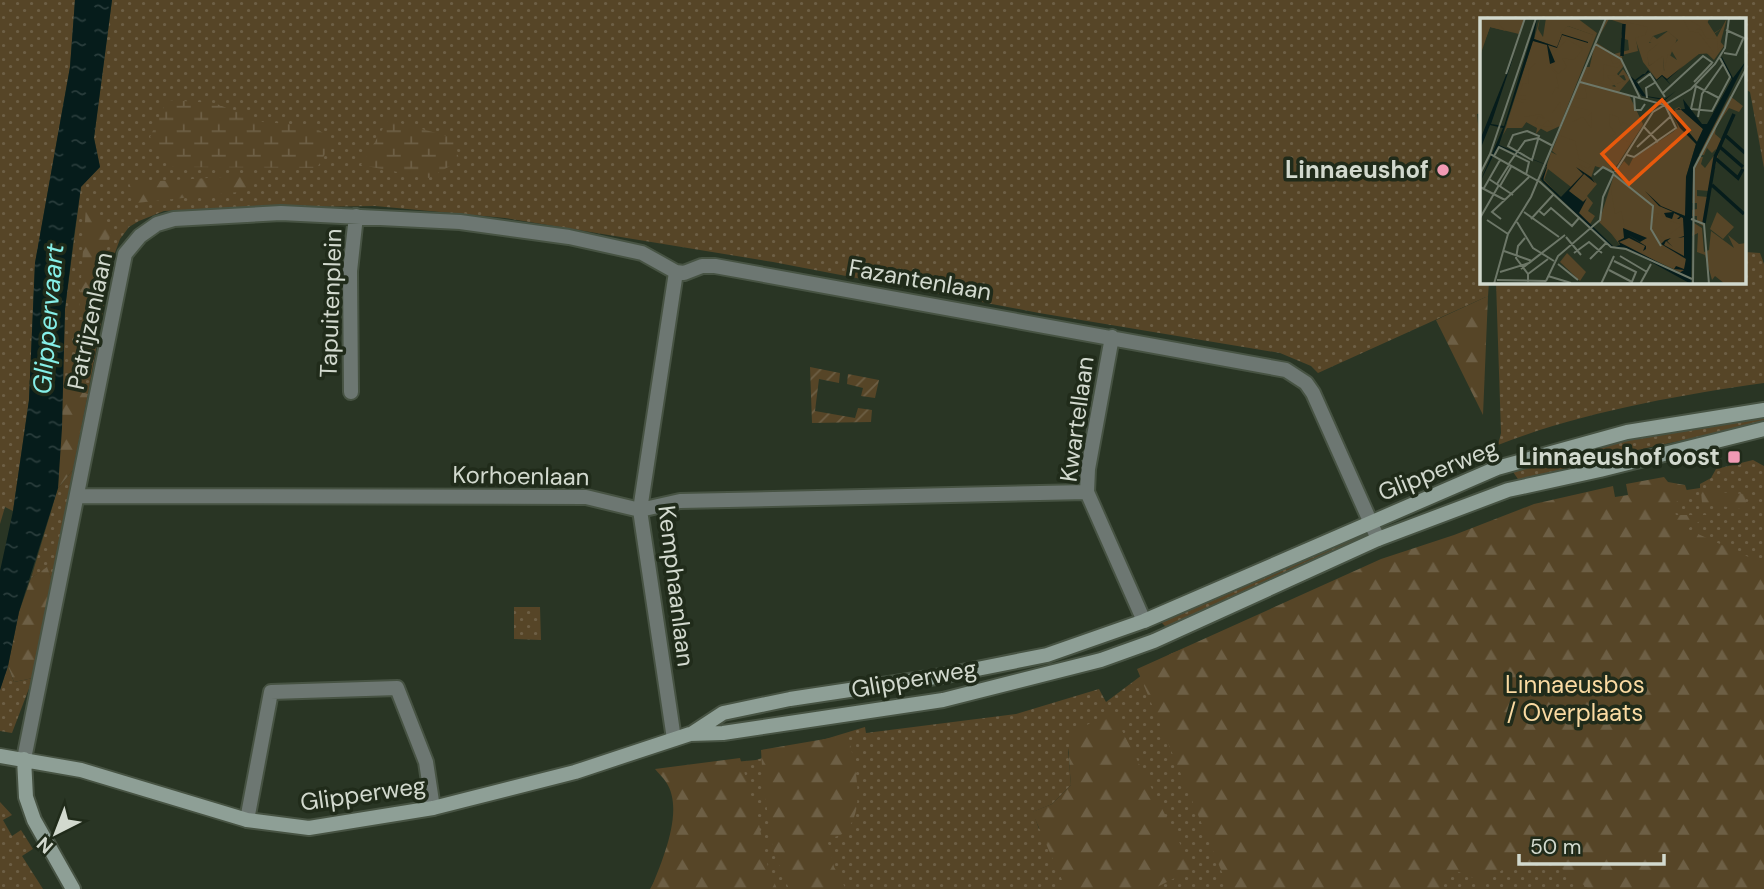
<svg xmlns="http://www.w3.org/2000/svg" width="1764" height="889" font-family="'DM Sans',sans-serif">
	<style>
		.grass { fill: url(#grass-dots); fill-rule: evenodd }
		.forest { fill: url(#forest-firs) }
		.wetland { fill: url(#wetland-marsh) }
		.garden { fill: url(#garden-furrows) }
		.water { fill: url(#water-ripples) }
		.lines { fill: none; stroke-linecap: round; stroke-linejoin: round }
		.street-casing { stroke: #475343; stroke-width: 18 }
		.secondary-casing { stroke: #475343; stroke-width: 18 }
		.street { stroke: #6d7772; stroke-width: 14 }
		.secondary { stroke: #8e9f96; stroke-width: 14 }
		.poi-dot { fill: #f19ab4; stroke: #202b1a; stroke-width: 2.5 }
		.labels { text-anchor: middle; stroke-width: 7; stroke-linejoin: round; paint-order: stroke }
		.poi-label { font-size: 24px; font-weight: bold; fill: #d2d9ce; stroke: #202b1a; text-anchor: end }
		.street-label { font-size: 24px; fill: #d2d9ce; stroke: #202b1a }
		.park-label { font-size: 24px; fill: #fadaa2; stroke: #202b1a }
		.water-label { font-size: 26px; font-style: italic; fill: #85efe8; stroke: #202b1a }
		.inset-river { fill: none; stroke: #061c1b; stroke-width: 3.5 }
		.inset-road { fill: none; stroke: #6d7768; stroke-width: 2 }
		.view { fill: #e8590c; fill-opacity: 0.15; stroke: #e8590c; stroke-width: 3.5 }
		.inset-edge { fill: none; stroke: #d2d9ce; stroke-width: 3.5 }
	</style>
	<defs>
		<pattern id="grass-dots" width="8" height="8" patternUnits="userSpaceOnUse" patternTransform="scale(1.75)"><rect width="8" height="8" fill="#564527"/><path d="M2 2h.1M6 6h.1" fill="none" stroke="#6d5f45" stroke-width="1.8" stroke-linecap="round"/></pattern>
		<pattern id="forest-firs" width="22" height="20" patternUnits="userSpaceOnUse" patternTransform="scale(1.75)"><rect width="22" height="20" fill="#564527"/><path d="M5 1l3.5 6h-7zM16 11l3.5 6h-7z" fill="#6d5f45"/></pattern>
		<pattern id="wetland-marsh" width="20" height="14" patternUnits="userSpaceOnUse" patternTransform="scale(1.75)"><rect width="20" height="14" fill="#564527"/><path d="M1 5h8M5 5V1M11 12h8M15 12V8" fill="none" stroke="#6d5f45"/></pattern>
		<pattern id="garden-furrows" width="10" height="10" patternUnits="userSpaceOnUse" patternTransform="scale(1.75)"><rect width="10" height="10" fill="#564527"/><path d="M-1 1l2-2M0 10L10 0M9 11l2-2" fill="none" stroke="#6d5f45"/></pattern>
		<pattern id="water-ripples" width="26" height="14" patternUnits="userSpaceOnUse" patternTransform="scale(1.75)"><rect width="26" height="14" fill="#061c1b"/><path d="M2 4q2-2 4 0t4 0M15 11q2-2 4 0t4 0" fill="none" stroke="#293c3b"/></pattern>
	</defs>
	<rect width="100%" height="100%" fill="#293524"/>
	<path class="grass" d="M0,0H75L70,67L35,263L29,400L13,511L5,507L0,524Z
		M112,0H1764V168L1750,92L1745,89V19H1482V113L1477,114L1482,163V282H1489L1488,296L1318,373L1311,366L1280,353L1039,313L773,262L505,218L375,206L231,208L164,211L139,221L129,227L120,239L112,261L88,394L62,385L65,309L81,186L100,167L94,138Z
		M1745,252L1760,253L1764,264V383C1678,395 1579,413 1498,445L1501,433L1496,282H1745Z
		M1764,413V423L1628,452L1520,482L1511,469L1617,440Z
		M1753,460L1764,466V889H650L669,856L676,818L669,768L756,760L865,727L866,733L1016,714L1099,689L1106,702L1170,654L1527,514L1700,488V484L1711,478L1716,469ZM1068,748L1077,788L1039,829L1033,812L1052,804L1071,785Z
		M73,470L53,583L47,568L31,578L58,488Z
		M1353,533L1359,536L1355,543L1167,628L1162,623L1163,615Z
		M514,607H540L541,640L514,639Z
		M8,666L14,682L33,678L12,733L0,731V690Z
		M0,802L12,815L3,820L12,836L21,830L33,849L22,856L43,889H0Z"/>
	<path class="forest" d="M254,175L248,191L136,203L129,183Z
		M86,207L113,226L89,309L79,308Z
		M1488,296L1483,415L1436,320Z
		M62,385L88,394L73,470L58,488Z
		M1664,477L1668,482L1685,485L1689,497L1671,504L1676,515H1710L1687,529L1764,564V889H1589L1561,868L1547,864L1525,862L1502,870L1485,883L1454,870L1441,889H1229L1137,669L1381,559L1454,535L1534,504L1613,486L1615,497L1628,495L1626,484Z
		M1701,491L1745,494L1747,510L1702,503Z
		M47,567L53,583L33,678L14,682L8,666L19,612L31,578Z
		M1113,713L1193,869L1153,889H1066L1032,812L1052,804L1071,785C1067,734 1064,734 1113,713Z
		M848,735C854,762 869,814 842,834C838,837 832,837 827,839L834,867L846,889H789L773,850L763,782L761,750Z
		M740,758L757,815L768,867L777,889H651C662,861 685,810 666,782C663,777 658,773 655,769Z"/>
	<path class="wetland" d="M167,100L214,103L263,122L313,126L333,140L317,168L173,167L150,137Z
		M388,120L455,138L459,161L429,178L361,165Z"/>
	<path class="garden" d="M810,367L840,373L839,383L819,379L815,411L855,418L858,408L872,410L871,422L812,423Z
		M848,374L879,380L875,398L861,396L863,388L847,384Z"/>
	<path class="water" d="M75,0H112L94,138L100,167L81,187L74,236L65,309L62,428L58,488L19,612L8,666L0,690V571L13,511L29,400L35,263L70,67Z"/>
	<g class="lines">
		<defs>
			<path id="street" d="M1112,337L1088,469L1087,492L1144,621
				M351,392L350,271L356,216
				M77,496L586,497L640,510L680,501L1087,492
				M674,739L640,510L676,272
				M24,759L125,254L140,236L157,224L174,219L281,213L460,222L569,237L642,253L676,272L684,273L702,266H715L1286,370L1306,383L1313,393L1378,539
				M247,820L271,692L397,688L426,762L433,808"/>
			<path id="secondary" d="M691,734L723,713L790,699L942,676L1047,655L1144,621L1497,468L1627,432L1764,410
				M0,756L81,770L247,820L309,828L433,808L575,772L690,734L723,733L943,700L1101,660L1154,641L1378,539L1508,490L1600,470L1764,429
				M24,759L26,797L34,820L73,889"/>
		</defs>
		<use href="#street" class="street-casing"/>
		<use href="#secondary" class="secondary-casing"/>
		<use href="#street" class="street"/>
		<use href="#secondary" class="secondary"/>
	</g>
	<g class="poi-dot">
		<circle cx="1443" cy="170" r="7"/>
		<rect x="1727" y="450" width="14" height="14" rx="3.5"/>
	</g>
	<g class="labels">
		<g class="poi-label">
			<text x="1429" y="178">Linnaeushof</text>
			<text x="1720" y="465">Linnaeushof oost</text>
		</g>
		<g class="street-label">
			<text transform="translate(920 280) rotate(10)" y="8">Fazantenlaan</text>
			<text transform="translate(331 303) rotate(-88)" y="8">Tapuitenplein</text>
			<text transform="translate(90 321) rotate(-78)" y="8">Patrijzenlaan</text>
			<text transform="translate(1077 419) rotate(-82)" y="8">Kwartellaan</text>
			<text transform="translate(1438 470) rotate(-22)" y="8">Glipperweg</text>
			<text transform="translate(521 476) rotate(1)" y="8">Korhoenlaan</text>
			<text transform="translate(676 586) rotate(83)" y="8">Kemphaanlaan</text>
			<text transform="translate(914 679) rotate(-10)" y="8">Glipperweg</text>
			<text transform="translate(363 794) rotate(-8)" y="8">Glipperweg</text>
		</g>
		<g class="park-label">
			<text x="1575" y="693">Linnaeusbos<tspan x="1575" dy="28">/ Overplaats</tspan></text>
		</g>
		<g class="water-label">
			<text transform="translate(48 319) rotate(-85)" y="9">Glippervaart</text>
		</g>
	</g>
	<g transform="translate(1480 18)">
		<rect width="266" height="266" fill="#293524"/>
		<path d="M0,0H45L39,16L10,9L0,38ZM127,0H175L165,18L156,21L158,33L142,37L143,49L137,56L145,63L129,69L149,78L163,107L135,150L115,148L111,154L110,159L117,166L107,178L113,185L108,193L115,198L110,206L113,210L96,196L102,198L98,195L104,184L88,173L91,169L68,151L64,162L79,178L63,160L71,134L77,137L72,133L105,49H123L112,39L117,25L134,36L149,32L148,22L141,20L144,6L129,1L120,17ZM201,0H230L227,5L234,15L242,10L234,16L244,28L234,42L219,28L210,42H203L210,28ZM88,8L114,17L80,108L67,114L47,103L42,110L27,105L53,23L77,29L81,11ZM188,13L197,21L184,53L183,40L169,48L166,35L176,27L169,24L173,18L177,21ZM250,78L263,88L259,94L249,90L236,109L235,116L242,122L229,173L217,172V178L228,179L223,208L217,204V198H211V192L217,191V185H211L213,153L218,139H223L221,146L225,150L235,136L236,131L232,135L227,130L224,137H218ZM199,89L223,111L217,124L191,93ZM195,101L216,126L206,159V198L192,193L205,201L206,257L144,228L134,230L140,228L137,221L119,204L134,157L144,143L149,148L153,140L193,114L198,109ZM237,194L254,209L243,221L230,211ZM214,205L222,210L224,234L229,232L231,213L254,230L248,217L259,226L266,225V266H245L235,258L232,262L225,237L217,234L218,215L212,218Z" fill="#564527"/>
		<path d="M0,0H20L19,7L26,13L10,9L0,35ZM60,0L58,11L63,19L66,0H97L117,15L86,92H81L80,84L72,95V77L76,69L79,71L76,56L65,45H56L48,52L49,66L43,65L38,78L46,77V82L36,80L53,23L71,27L54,21ZM88,8L113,17L110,26L80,15ZM87,21L103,31L94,42L82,40L87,49L78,56L71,48L76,45L74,35ZM129,0H203L209,13L219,15L234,35L219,36L187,61L182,57L177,62L163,44L155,20L165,17L168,9ZM187,13L198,22L190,30L197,42L188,36L184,53L183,38L169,48L167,35L179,25H169L173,18ZM206,0H225L237,19L247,0L238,34L237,21L226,20L221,11L216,12L221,9ZM115,26L129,36L133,46L142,44L138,50L123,46L124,62L118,65L136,69L127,58L136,57V66L146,62L144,57L138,58L143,51L150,61L139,74L106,64ZM105,67L149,77L163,106L158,113L143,104L141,108L138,99L130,96L129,107L136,116L130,118L150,124L138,146L131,148L133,154L115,148L111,160L99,146L108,151L111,147L99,141L95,123L79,117L97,72L95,80L107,81ZM92,88L108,92V98L112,94L111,110L103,99L92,104ZM35,82L44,85V99L61,96L65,101L58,98L55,105L62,108L68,102L73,108L62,109L56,116L57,110L46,104L41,110H27L23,117ZM134,157L168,182L165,173L178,187L170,185L173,197L179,195L171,212L185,221L190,222V216L202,207L188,202L181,197L182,194L190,193V197L185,195L187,200L194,195L203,200L204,255L140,227L130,214L140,223L147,222L146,214L160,224L167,220L145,210L141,193L135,196L131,171Z" fill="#564527" fill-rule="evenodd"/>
		<path d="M87,235L106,254L100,263L80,244Z" fill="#564527"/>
		<path d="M57,0L54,21L77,29L82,16L108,24V29V25L82,17L77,30L68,27L75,44L70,46L67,27L53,23L19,127L67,147V149L63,162L81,179L103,156L96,149L111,159L115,165L104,156L89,173L103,184L107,180L99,195L134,229L140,227L138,223L144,220L143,210L167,220L160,224L145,215L166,228V231L163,233L165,228L149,220L139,224L199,255L204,252L194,251L196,248L204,251L206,241L181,226L185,222L191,220L187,223L193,229L186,223L184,227L204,238V219L198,220L204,218L203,200L201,199L199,201H197L200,198L194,195L192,201L186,199L184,195L193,194L179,188L165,173L181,188L205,198L206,159L216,126L200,110L184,82L162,78L147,56L142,39L147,55L155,62L163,56H165L168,52L176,62L182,57L187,61L203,48L187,62L191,67L182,58L176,63L169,54L156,63L166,78L185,81L196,73L185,82L191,92L205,91L203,81L222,106H227L252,61L241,40L242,39L253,60L266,43L213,149L211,266L144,229L134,230L130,228L63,164L61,161L67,148L64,146L18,128L0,164L23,110L10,107L0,132V122L34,37L11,106L24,108ZM199,90L223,111L217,124L192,94Z" fill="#061c1b" fill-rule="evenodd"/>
		<path class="inset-river" d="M142,38L144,6M246,118L265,135M240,129L263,149M235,139L254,96M232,167L264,196M224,205L235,140L258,160L263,151"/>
		<path class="inset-road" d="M246,12L266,21M115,26L141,41L160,80M244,35L256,37L263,21M26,56L45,0M100,64L185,87L196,110L154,139L147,137M214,64L232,45M158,65L170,56L185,79M183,75L223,38L233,45M154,78L155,92H161L165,86M167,80L166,70L176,64M211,91L232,93L250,59L240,40M211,91L216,68L239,80M218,99L222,76L243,46M163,108L178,124M47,113L59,118L52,142L28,128L33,117ZM157,129L191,98M10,136L56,0M14,138L19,129L49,144L46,157M28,147L45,123L58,120L73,128M135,154L173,94L211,71L235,46L245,30L249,0M0,156L10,136L58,163M133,156L173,188L171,211L181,228M114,157L123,149L134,155M9,161L33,177M59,163L131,229L146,231L212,261M17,166L29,147M20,168L31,149M0,169L25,182M4,170L20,142M58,192L64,197L71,190L92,208L99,200M44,194L79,219M0,200L19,167M21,201L12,194L49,159M51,201L73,177M211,201L224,206L229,266M7,202L28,216M37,204L53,230L74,243M86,219L101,237M45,220L38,228L36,240L48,256V264M24,233L52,243M94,235L109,224L122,235M140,238L167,254M110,241L126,225M134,243L156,254L151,266M78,246L98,262M129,252L152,264M20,254L49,245L85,217L41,251M48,256L68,241M68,258L91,265M17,262L66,263M66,263L78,238L120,202L123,179L134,155M14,266L28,216L51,179L126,0M121,266L134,238M160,266L171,246M213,266L214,150L266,51"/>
		<path class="view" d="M182,82L209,112L149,166L122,136Z"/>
		<rect width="266" height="266" class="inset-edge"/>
	</g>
	<g transform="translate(56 833) rotate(222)" stroke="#202b1a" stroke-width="5" paint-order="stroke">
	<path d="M0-5L12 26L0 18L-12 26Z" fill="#d2d9ce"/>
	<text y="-10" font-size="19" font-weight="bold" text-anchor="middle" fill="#d2d9ce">N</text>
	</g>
	<path d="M1519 854v10h145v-10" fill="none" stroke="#d2d9ce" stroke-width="3.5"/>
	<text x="1530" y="854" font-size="21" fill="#d2d9ce" stroke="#202b1a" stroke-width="5" paint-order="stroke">50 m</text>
</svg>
